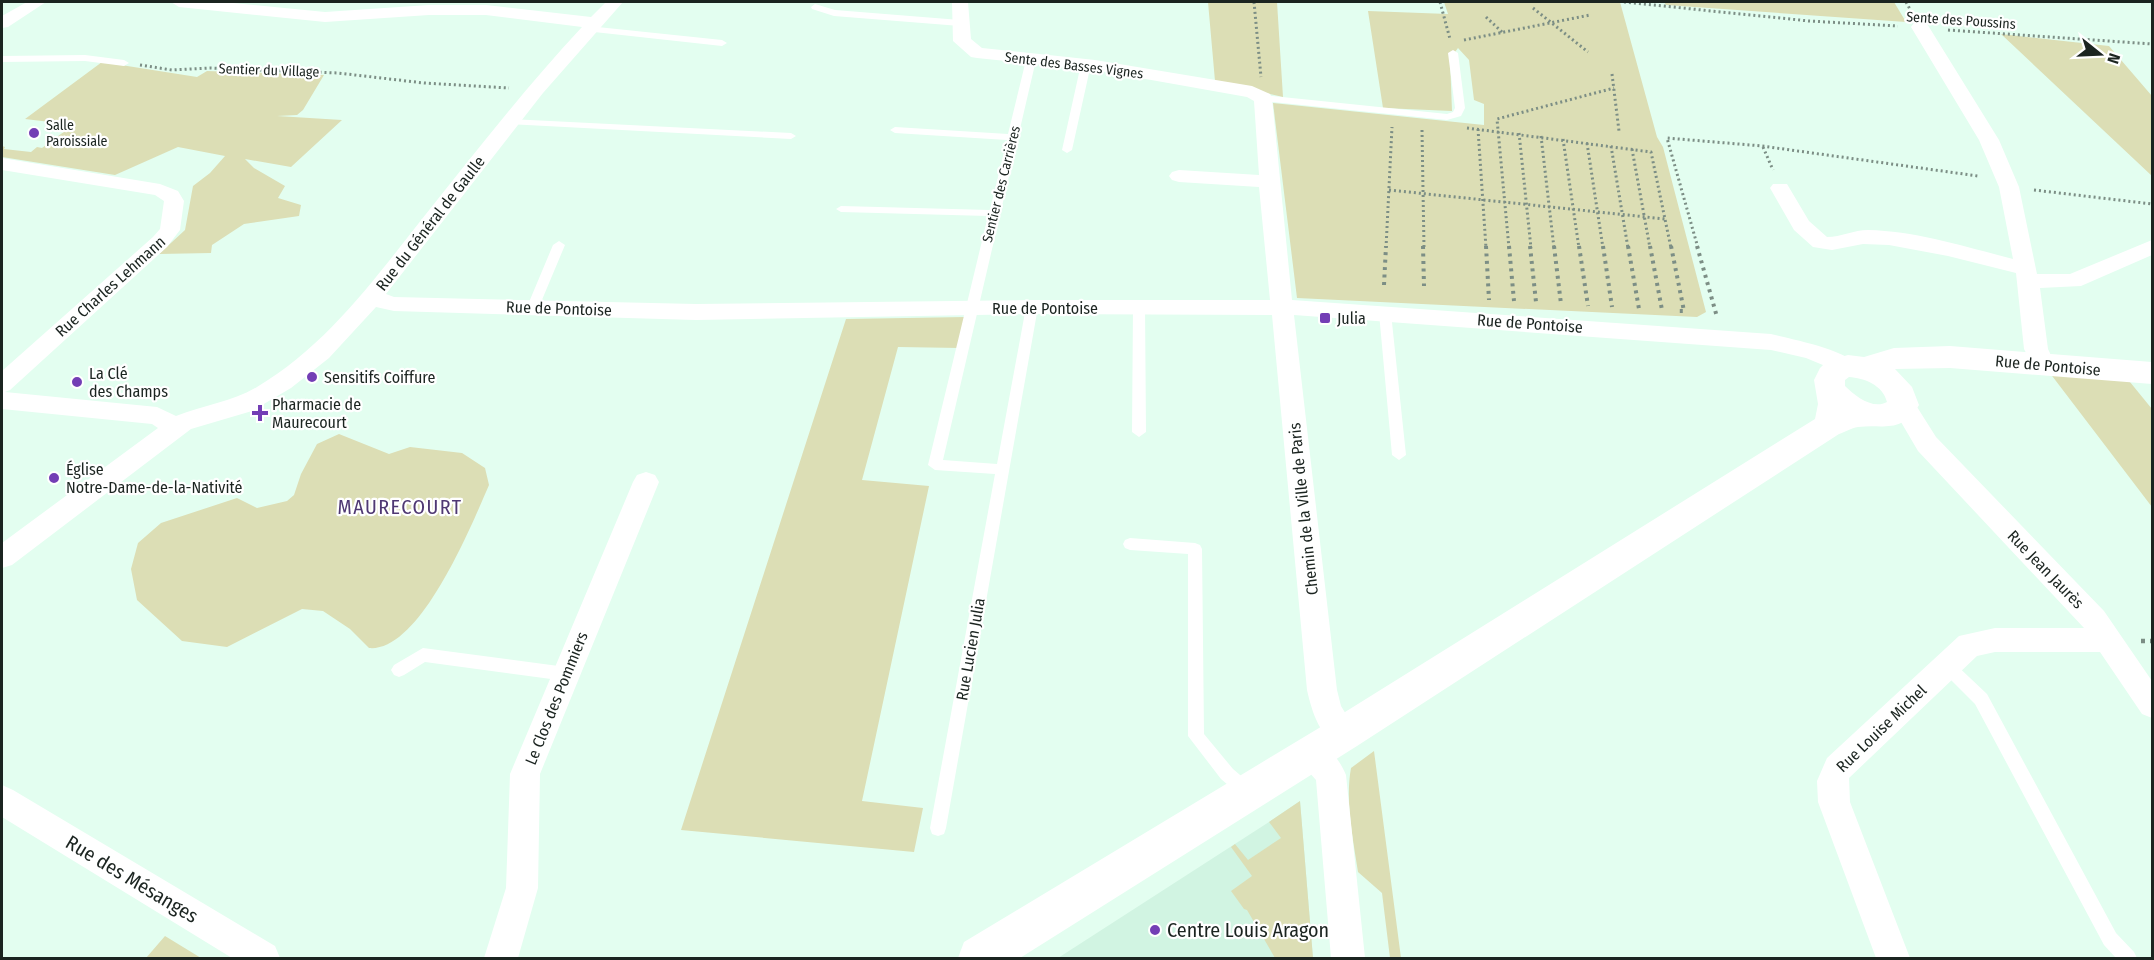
<svg xmlns="http://www.w3.org/2000/svg" width="2154" height="960" font-family="'Fira Sans Condensed',sans-serif">
	<style>
		.built { fill: #d1f4e2 }
		.green { fill: #dcdeb5 }
		.lines { fill: none; stroke-linecap: round; stroke-linejoin: round }
		.path-far2 { stroke: #7c8e85; stroke-width: 3; stroke-dasharray: 2 3; stroke-linecap: butt }
		.path-far1 { stroke: #7c8e85; stroke-width: 4; stroke-dasharray: 3 4.5; stroke-linecap: butt }
		.path { stroke: #7c8e85; stroke-width: 4.5; stroke-dasharray: 4 5; stroke-linecap: butt }
		.lane { fill: #fff; fill-rule: evenodd }
		.street { fill: #fff; fill-rule: evenodd }
		.secondary { fill: #fff; fill-rule: evenodd }
		.poi-dot { fill: #733eb5; stroke: #fff; stroke-width: 2 }
		.labels { text-anchor: middle; stroke-width: 4.5; stroke-linejoin: round; paint-order: stroke }
		.far-street-label { font-size: 14px; fill: #1b2420; stroke: #fff }
		.far-poi-label { font-size: 14px; fill: #1b2420; stroke: #fff; text-anchor: start }
		.street-label { font-size: 16px; fill: #1b2420; stroke: #fff }
		.poi-label { font-size: 16px; fill: #1b2420; stroke: #fff; text-anchor: start }
		.quarter-label { font-size: 20px; letter-spacing: 1.5px; fill: #4f3873; stroke: #fff }
		.near-street-label { font-size: 20px; fill: #1b2420; stroke: #fff }
		.near-poi-label { font-size: 20px; fill: #1b2420; stroke: #fff; text-anchor: start }
	</style>
	<rect width="100%" height="100%" fill="#e3fef0"/>
	<path class="built" d="M1300,801L1313,958H1058L1269,822Z"/>
	<path class="green" d="M1208,2H1277L1283,97L1215,81Z
		M1444,2H1620L1657,137L1663,147L1706,312L1697,317L1297,298L1273,103L1484,125V104L1474,100L1469,60L1458,48L1450,59L1452,111L1383,108L1368,11L1448,14Z
		M1664,2H1894L1906,22L1666,5Z
		M2001,34L2109,46L2152,96V176Z
		M102,62L197,77L207,71L324,75L303,110L297,115L277,116L342,120L291,167L245,159L254,168L285,186L278,198L301,205L299,216L244,224L212,245L211,253L159,254L185,230L193,186L210,173L225,156L178,147L115,175L2,157V146L5,147L4,149L31,152L37,147L42,148L65,131L60,130L67,124L25,119Z
		M966,317L960,348L898,347L862,480L929,486L862,801L923,808L914,852L681,830L846,319Z
		M2043,364L2121,371L2152,409V507Z
		M339,434L389,454L410,447L462,453L485,468L489,485C472,524 420,653 369,648L350,629L323,611L302,609L227,647L182,641L137,600L131,569L138,543L161,523L237,498L257,508L287,501L294,495L301,474L317,444Z
		M1374,751L1401,958H1390L1382,893L1358,872C1353,839 1345,801 1351,768Z
		M1300,801L1313,958H1275L1247,910L1244,909L1231,891L1252,876L1231,847L1235,844L1248,860L1281,838L1269,822Z
		M165,936L201,958H146Z"/>
	<g class="lines">
		<path class="path-far2" d="M1254,2L1261,77
			M1440,2L1450,39
			M1624,2L1809,21L1898,26
			M1906,2L1911,11
			M1533,8L1588,52
			M1486,17L1502,32
			M1948,30L2152,44
			M1464,40L1590,15
			M140,65L172,70L210,68L338,73L424,83L509,88
			M1612,74L1619,131
			M1467,128L1651,152L1671,248
			M1478,129L1486,248
			M1422,130L1424,248
			M1519,133L1531,248
			M1541,136L1554,248
			M1563,139L1579,248
			M1587,143L1603,248
			M1611,146L1628,248
			M1763,147L1773,170
			M1632,149L1650,248
			M1389,190L1665,219
			M2034,190L2152,204
			M1386,248L1392,127
			M1509,248L1497,119L1614,88
			M1698,248L1667,138L1762,146L1978,176"/>
		<path class="path-far1" d="M1423,246L1424,286
			M1486,246L1489,300
			M1509,246L1514,301
			M1530,246L1536,302
			M1554,246L1561,304
			M1579,246L1588,306
			M1603,246L1612,307
			M1628,246L1639,309
			M1650,246L1662,310
			M1671,246L1684,311H1679
			M1697,246L1717,317
			M1384,285L1386,246"/>
		<path class="path" d="M2141,641H2152"/>
		<path class="lane" d="M815,4L835,10L960,20L965,23L960,26L834,16L812,9L811,7Z
			M588,26L722,40L727,43L722,46L585,31L583,29Z
			M1453,50L1458,53L1465,108L1461,116L1447,120L1263,101L1258,98L1263,95L1447,114L1453,112L1455,108L1448,53Z
			M85,55L124,60L129,63L124,66L85,61L2,62V56Z
			M1031,57L1036,60L943,460L997,464L1026,307L1028,304H1036L1038,307L946,828L944,834L938,836L932,834L930,828L995,474L935,470L928,465L988,216L841,212L836,209L841,206L990,210L1007,140L895,133L890,130L895,127L1008,134L1026,60Z
			M1086,61L1091,64L1072,150L1067,153L1062,150L1081,64Z
			M510,119L791,133L796,136L791,139L506,124V120Z
			M559,241L565,245L539,307L537,310H529L527,307L553,245Z
			M1139,303L1145,307L1146,432L1139,437L1132,432L1133,307Z
			M1385,309L1391,313L1406,455L1399,460L1392,455L1379,313Z
			M1130,538L1195,543L1200,545L1202,549L1204,734L1233,769L1253,786L1255,791L1253,796L1247,799L1241,796L1221,779L1188,736V554L1130,550L1125,548L1123,544L1125,540Z
			M423,648L566,667L571,669L574,674L571,679L566,681L425,662L404,675L399,677L394,675L391,670L394,665Z
			M1946,658L1951,660L1987,694L2116,933L2134,952L2137,958H2116L2104,945L1975,704L1941,670L1938,665L1941,660Z"/>
		<path class="street" d="M27,2H46L8,27L2,28V16Z
			M171,2H223L325,12L429,5H486L591,17L606,2H623L543,93L386,294L394,297L696,304L1032,300H1270L1259,187L1179,182L1172,180L1169,176L1172,172L1179,170L1259,175L1254,101L1247,97L1095,70L977,58L971,57L953,41L952,2H968L971,39L982,48L1095,60L1252,86L1270,94L1272,98L1292,300L1771,334C1791,339 1849,350 1859,367L1855,373L1847,375L1806,358L1771,350L1294,315L1337,690L1341,706L1358,734L1354,744L1343,748C1320,739 1312,712 1307,690L1272,315L1032,314L696,320L394,311L376,307L329,358L291,388L252,411L191,429L12,565L2,568V543L158,428L152,424L2,409V371L153,237L160,229L164,201L155,195L2,170V158L160,184L178,191L184,201L180,230L167,247L10,390L5,392L157,407L176,416C204,405 232,402 257,387C326,346 373,281 422,219C474,154 525,88 582,27L486,15H429L325,22L179,7Z
			M1920,22L1926,23L1929,27L1999,140L2019,187L2037,274H2070L2152,240V255L2081,286L2040,288L2048,349L2055,364L2051,370L2043,372L2035,370L2024,349L2016,273L1948,256L1889,245L1863,244L1832,250L1813,247L1794,230L1770,188L1773,184H1787L1809,221L1827,237C1841,237 1854,230 1868,230C1916,231 1966,247 2013,259L1999,187L1979,140L1911,27L1914,23Z
			M1903,396L1912,399L1936,437L2104,611L2152,681V718L2142,714L2100,652H1995L1977,656L1849,778L1850,802L1910,958H1876L1818,802L1817,781L1827,758L1959,636L1995,628H2084L1918,451L1891,405L1894,399Z
			M646,472L655,475L659,482L540,774L538,888L518,958H484L506,888L510,774L633,482L637,475Z
			M1312,739C1328,745 1340,760 1346,775L1365,958H1331L1316,780L1301,763L1297,753L1301,743Z
			M2,785L13,790L275,946L280,958H232L2,817Z"/>
		<path class="secondary" d="M1950,346L2152,362V384L1950,368L1895,369L1912,387L1919,405C1902,434 1884,424 1858,427C1851,428 1845,432 1839,434L1357,746L1020,958H958L964,942L1329,722L1815,419L1818,404L1814,380L1820,368L1827,361L1848,355L1864,357L1894,348ZM1849,377C1864,378 1883,385 1887,402C1873,410 1855,396 1845,386V380Z"/>
	</g>
	<g class="poi-dot">
		<circle cx="34" cy="133" r="6"/>
		<rect x="1319" y="312" width="12" height="12" rx="3"/>
		<circle cx="312" cy="377" r="6"/>
		<circle cx="77" cy="382" r="6"/>
		<path d="M257 404h6v6h6v6h-6v6h-6v-6h-6v-6h6z"/>
		<circle cx="54" cy="478" r="6"/>
		<circle cx="1155" cy="930" r="6"/>
	</g>
	<g class="labels">
		<g class="far-street-label">
			<text transform="translate(1961 20) rotate(4)" y="5">Sente des Poussins</text>
			<text transform="translate(1074 65) rotate(7)" y="5">Sente des Basses Vignes</text>
			<text transform="translate(269 70) rotate(2)" y="5">Sentier du Village</text>
			<text transform="translate(1001 184) rotate(-76)" y="5">Sentier des Carrières</text>
		</g>
		<g class="far-poi-label">
			<text x="46" y="130">Salle<tspan x="46" dy="16">Paroissiale</tspan></text>
		</g>
		<g class="street-label">
			<text transform="translate(430 223) rotate(-52)" y="6">Rue du Général de Gaulle</text>
			<text transform="translate(110 286) rotate(-42)" y="6">Rue Charles Lehmann</text>
			<text transform="translate(559 308) rotate(2)" y="6">Rue de Pontoise</text>
			<text x="1045" y="314">Rue de Pontoise</text>
			<text transform="translate(1530 323) rotate(4)" y="6">Rue de Pontoise</text>
			<text transform="translate(2048 365) rotate(5)" y="6">Rue de Pontoise</text>
			<text transform="translate(1303 509) rotate(-96)" y="6">Chemin de la Ville de Paris</text>
			<text transform="translate(2046 569) rotate(46)" y="6">Rue Jean Jaurès</text>
			<text transform="translate(970 649) rotate(-80)" y="6">Rue Lucien Julia</text>
			<text transform="translate(556 698) rotate(-68)" y="6">Le Clos des Pommiers</text>
			<text transform="translate(1881 728) rotate(-44)" y="6">Rue Louise Michel</text>
		</g>
		<g class="poi-label">
			<text x="1337" y="324">Julia</text>
			<text x="89" y="379">La Clé<tspan x="89" dy="18">des Champs</tspan></text>
			<text x="324" y="383">Sensitifs Coiffure</text>
			<text x="272" y="410">Pharmacie de<tspan x="272" dy="18">Maurecourt</tspan></text>
			<text x="66" y="475">Église<tspan x="66" dy="18">Notre-Dame-de-la-Nativité</tspan></text>
		</g>
		<g class="quarter-label">
			<text x="400" y="514">MAURECOURT</text>
		</g>
		<g class="near-street-label">
			<text transform="translate(132 879) rotate(31)" y="7">Rue des Mésanges</text>
		</g>
		<g class="near-poi-label">
			<text x="1167" y="937">Centre Louis Aragon</text>
		</g>
	</g>
	<rect width="2154" height="960" fill="none" stroke="#1b2420" stroke-width="6"/>
	<g transform="translate(2100 54) rotate(108)" stroke="#ffffff" stroke-width="4.5" paint-order="stroke">
	<path d="M0-4.5L10 22L0 15L-10 22Z" fill="#1b2420"/>
	<text y="-9" font-size="16" font-weight="bold" text-anchor="middle" fill="#1b2420">N</text>
	</g>
</svg>
